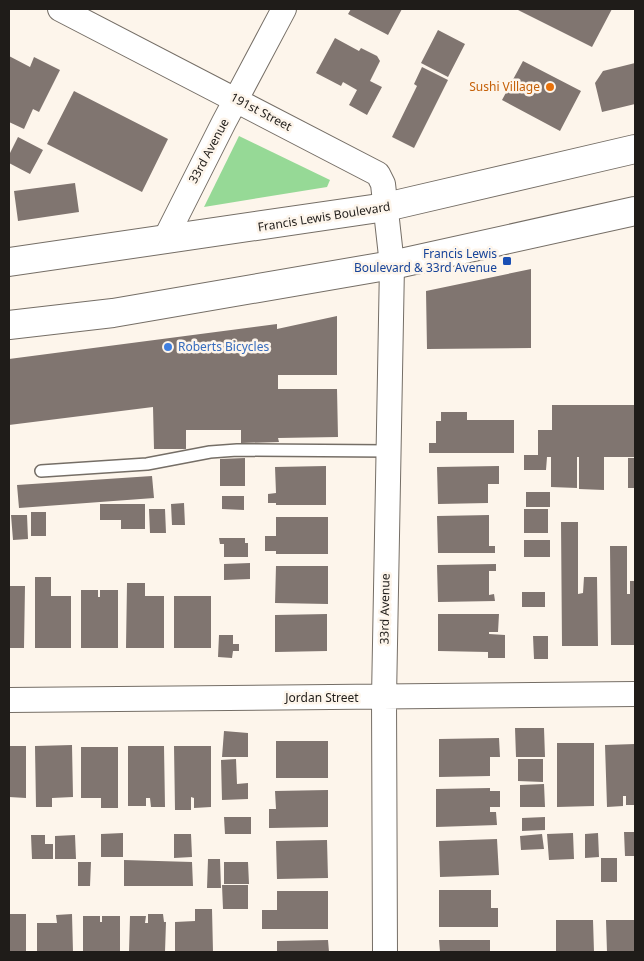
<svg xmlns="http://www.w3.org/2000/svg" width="644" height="961" font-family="'Noto Sans',sans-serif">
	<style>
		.green { fill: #96d996 }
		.building { fill: #807570 }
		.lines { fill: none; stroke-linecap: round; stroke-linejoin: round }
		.lane-casing { stroke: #756e66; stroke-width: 14 }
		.street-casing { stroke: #756e66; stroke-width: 26 }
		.primary-casing { stroke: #756e66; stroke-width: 30 }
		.lane { stroke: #fff; stroke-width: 11 }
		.street { stroke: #fff; stroke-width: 24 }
		.primary { stroke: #fff; stroke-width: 28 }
		.food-dot { fill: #e8710a; stroke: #fdf5eb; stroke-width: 2 }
		.transit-dot { fill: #1a4fb4; stroke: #fdf5eb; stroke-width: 2 }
		.shop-dot { fill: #3f7fe0; stroke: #fdf5eb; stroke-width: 2 }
		.labels { text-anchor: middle; stroke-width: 5; stroke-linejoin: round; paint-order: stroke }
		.food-label { font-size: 12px; fill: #c56008; stroke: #fdf5eb; text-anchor: end }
		.street-label { font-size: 12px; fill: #1f1c19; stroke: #fdf5eb }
		.transit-label { font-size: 12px; fill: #164399; stroke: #fdf5eb; text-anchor: end }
		.shop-label { font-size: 12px; fill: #366cbe; stroke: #fdf5eb; text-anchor: start }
	</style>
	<rect width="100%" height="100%" fill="#fdf5eb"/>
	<path class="green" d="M239,136L330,180L327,187L204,207Z"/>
	<path class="building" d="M351,9H402L388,35L348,14Z
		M516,9H612L592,47Z
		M438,30L465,44L448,77L421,63Z
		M335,38L359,51L361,48L377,56L380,61L370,81L382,87L367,115L349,105L357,90L343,82L341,86L316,73Z
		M9,56L30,67L34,57L60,70L39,112L33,109L24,129L9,122Z
		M523,61L581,91L560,131L502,100Z
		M635,63V104L602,112L595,83L603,71Z
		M422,67L448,80L414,148L392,137L417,86L414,84Z
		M74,91L168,139L142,192L47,144Z
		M18,137L43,150L30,174L9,163V155Z
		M75,183L79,212L18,221L14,191Z
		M531,269V348L427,349L426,291Z
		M337,316V375H278V389H337L338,437L278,438L279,442L241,443V430H186V449H154L153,407L9,425V359L277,324V329Z
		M552,405H635V457H604V490L579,489V457H577V488L551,487V457H547L546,470H524V455H538V430H552Z
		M441,412H467V420H514V453H429V443H436V421H441Z
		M245,458V486H220V459Z
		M628,458H635V488H628Z
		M326,466V505H276V503H268V494L276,493L275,467Z
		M499,466V484H488V503L438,504L437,467Z
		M152,476L154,498L19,508L17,485Z
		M526,492H550V507H526Z
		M222,496H244V510L222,509Z
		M184,503L185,525H172L171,504Z
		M100,504H145V529H121V520H100Z
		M149,509H165L166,533H150Z
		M524,509H548V533H524Z
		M31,512H46V536H31Z
		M11,515H27L28,539L13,540Z
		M489,515V546H495V553H438L437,516Z
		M276,517H328V554H276V551H265V536H276Z
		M561,522H578V594L583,593L584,577H597L598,646H562Z
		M219,538H245V543H248V557H224V544H220Z
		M524,540H550V557H524Z
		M610,546H627V594H630V581H635V645H611Z
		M250,563V579L224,580V564Z
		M496,564V571H489V595L494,594L495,601L438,602L437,565Z
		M276,566H328V604L275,603Z
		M35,577H51V596H71V648H35Z
		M127,583H145V596H164V648H126Z
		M9,586H25L24,648H9Z
		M81,590H98V597H100V590H118V648H81Z
		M522,592H545V607H522Z
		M174,596H211V648H174Z
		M327,614V651L275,652V615Z
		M438,614H499L498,632H489V634L505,635V658H488V652L438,651Z
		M219,635H233V644H239V651H233L232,658L218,657Z
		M533,636H548V659H534Z
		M515,728H544L545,757H516Z
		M224,731L248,733V757H222Z
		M499,738L500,757H490V776L439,777V739Z
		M276,741H328V778H276Z
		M557,743H594V806L557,807Z
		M635,744V805H626V796H623V806L607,807L605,745Z
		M72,745L73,797L52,798V807H36L35,746Z
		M9,746H26V798L9,797Z
		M128,746H164L165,807H151L150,798H146V806H128Z
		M174,746H211V807L194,808V798L191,797V810H175Z
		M81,747H118V808H101V798H81Z
		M236,759L237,784L248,783V799L222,800L221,760Z
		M518,759H543V782L518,781Z
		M544,784L545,807H520V785Z
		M490,788V791H500V807H490V812H496L497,825L436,827V789Z
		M328,790V827L269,828V809H276L275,791Z
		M224,817H251V834H225Z
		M545,817V830L522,831V818Z
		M624,832H635V856H625Z
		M123,833V857H101V834Z
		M573,833L574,859L549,860L547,834Z
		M598,833L599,857L585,858V834Z
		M174,834H191L192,857L174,858Z
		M542,834L544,849L521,850L520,836Z
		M31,835H45V844H53V859H32Z
		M75,835L76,859H55V836Z
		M497,839L499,875L440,877L439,841Z
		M327,840L328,878L277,879L276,841Z
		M601,858H617V882H601Z
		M208,859H220L221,888H207Z
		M124,860L192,862L193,886H124Z
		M78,862H91L90,886H78Z
		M224,862H248L249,884H224Z
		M222,885H248V909H223Z
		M439,890H491V908H498V927H439Z
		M277,891H328V929H262V910H277Z
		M195,909H212L213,952H175V922L195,921Z
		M9,914H26V952H9Z
		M72,914L73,952H37V923H57L56,915Z
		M148,914H163L164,922H166L165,952H129L130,916H146L145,923H148Z
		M83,916H100V922H102V916H120V952H83Z
		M556,920H593L594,952H556Z
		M606,920H635V952H607Z
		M328,940L329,952H277V941Z
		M439,940H490V952H440Z"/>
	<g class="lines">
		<defs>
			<path id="lane" d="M41,471L147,464L210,452L237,450L389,451"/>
			<path id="street" d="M60,9L378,174L383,184L392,265L384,698L385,952
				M164,241L224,122L284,9
				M9,700L635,694"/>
			<path id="primary" d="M9,262L386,207L635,149
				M9,325L113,313L392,265L635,211"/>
		</defs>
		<use href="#lane" class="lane-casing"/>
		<use href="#street" class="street-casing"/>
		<use href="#primary" class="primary-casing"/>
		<use href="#lane" class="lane"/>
		<use href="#street" class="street"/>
		<use href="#primary" class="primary"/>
	</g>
	<circle class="food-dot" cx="550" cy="87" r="5"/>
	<rect class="transit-dot" x="502" y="256" width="10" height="10" rx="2.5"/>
	<circle class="shop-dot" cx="168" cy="347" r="5"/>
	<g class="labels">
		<g class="food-label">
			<text x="540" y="91">Sushi Village</text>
		</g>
		<g class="street-label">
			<text transform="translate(261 112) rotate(28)" y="4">191st Street</text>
			<text transform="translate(209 151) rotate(-62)" y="4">33rd Avenue</text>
			<text transform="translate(324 217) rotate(-9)" y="4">Francis Lewis Boulevard</text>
			<text transform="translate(385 609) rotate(-89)" y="4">33rd Avenue</text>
			<text x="322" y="702">Jordan Street</text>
		</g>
		<g class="transit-label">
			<text x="497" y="258">Francis Lewis<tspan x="497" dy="14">Boulevard &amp; 33rd Avenue</tspan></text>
		</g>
		<g class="shop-label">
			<text x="178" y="351">Roberts Bicycles</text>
		</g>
	</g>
	<rect width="644" height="961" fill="none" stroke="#1f1c19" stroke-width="20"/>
</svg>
